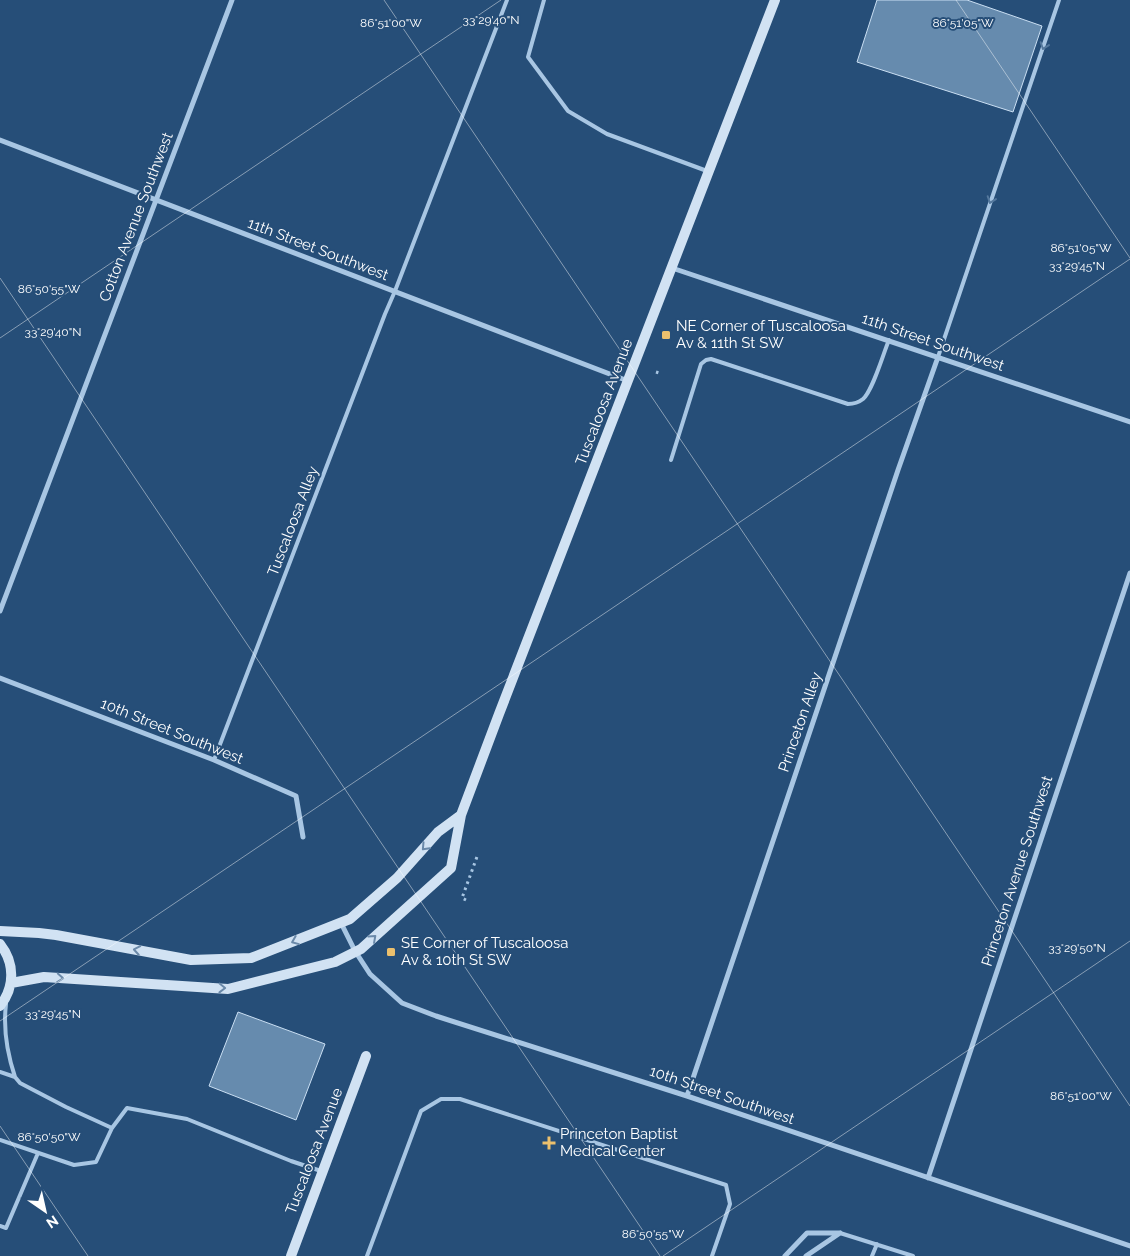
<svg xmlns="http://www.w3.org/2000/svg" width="1130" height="1256" font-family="Raleway,sans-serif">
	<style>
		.building { fill: #668bae; stroke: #cadff3 }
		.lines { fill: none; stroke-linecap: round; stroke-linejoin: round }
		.path { stroke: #a8c6e3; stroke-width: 3; stroke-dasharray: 2.5 4; stroke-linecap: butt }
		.lane { stroke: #a8c6e3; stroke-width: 4 }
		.street { stroke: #a8c6e3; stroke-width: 5 }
		.secondary { stroke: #d1e2f3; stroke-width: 10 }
		.oneway { stroke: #54789d }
		.oneway2 { stroke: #6a89a9 }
		.ticks { fill: none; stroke: #fff; stroke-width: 1; stroke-opacity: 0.45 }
		.poi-dot { fill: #ecc06d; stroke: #264e78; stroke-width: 2 }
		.labels { text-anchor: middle; stroke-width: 4; stroke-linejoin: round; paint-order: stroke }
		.street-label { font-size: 15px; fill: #fff; stroke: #264e78 }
		.poi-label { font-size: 15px; fill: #fff; stroke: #264e78; text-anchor: start }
		.ticks-label { font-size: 12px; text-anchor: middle; fill: #fff; stroke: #264e78; stroke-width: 4; stroke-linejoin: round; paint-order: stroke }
	</style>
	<rect width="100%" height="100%" fill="#264e78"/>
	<path class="building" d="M877,0H967L1042,26L1013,112L857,62Z
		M238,1012L325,1044L296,1120L209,1086Z"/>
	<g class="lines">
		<path class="path" d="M656,372L662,374
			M466,900L462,898L478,854"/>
		<path class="lane" d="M544,0L528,57L568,111L607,134L707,171
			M938,357L1059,0
			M671,460L701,364L706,360L711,359L848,404C854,404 858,403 863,399C873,390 883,354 889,340
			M214,760L385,314L395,291L507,0
			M0,1072L15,1077C7,1053 3,1029 6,1004
			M15,1077L20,1083L66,1107L112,1128L127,1108L187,1119L291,1161L321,1171
			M0,1140L74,1165L96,1162L112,1128
			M0,1226L6,1228L38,1153
			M840,1233L913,1256
			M367,1256L421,1111L441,1099H460L726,1185L730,1204L712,1256
			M872,1256L877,1244"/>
		<path class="street" d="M0,140L628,381
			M672,268L1130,422
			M0,611L232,0
			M0,678L214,760L296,796L303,837
			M341,923L355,951L370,974L402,1003L436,1016L687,1096L1130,1246
			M687,1096L898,470L938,357
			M928,1178L1130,573
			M785,1256L807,1233H840
			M806,1256L840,1233"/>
		<path class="secondary" d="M0,931L39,933L56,935L191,960L251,958L350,919L397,878L438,832L461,815
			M0,944C15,963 15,987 0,1006
			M11,983L44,977L228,989L335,962L361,949L451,868L461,815L499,714L775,0
			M291,1256L366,1056"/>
	</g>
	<defs><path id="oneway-chevron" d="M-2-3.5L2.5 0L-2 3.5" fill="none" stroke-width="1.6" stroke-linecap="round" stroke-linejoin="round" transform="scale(1.25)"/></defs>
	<g class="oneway">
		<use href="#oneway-chevron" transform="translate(1044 46) rotate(109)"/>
		<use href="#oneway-chevron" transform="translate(991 200) rotate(109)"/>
	</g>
	<g class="oneway2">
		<use href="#oneway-chevron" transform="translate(425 847) rotate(133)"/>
		<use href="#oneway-chevron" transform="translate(373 938) rotate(-42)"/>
		<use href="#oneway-chevron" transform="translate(295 941) rotate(158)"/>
		<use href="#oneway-chevron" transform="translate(137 950) rotate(-170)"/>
		<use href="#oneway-chevron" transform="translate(60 978) rotate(4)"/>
		<use href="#oneway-chevron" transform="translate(222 988) rotate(1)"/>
	</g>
	<path class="ticks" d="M384,0L1130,1106M956,0L1130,258M0,278L660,1256M0,338L501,0M0,1021L1130,259M0,1126L88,1256M663,1256L1130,941"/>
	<g class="poi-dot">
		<rect x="661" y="330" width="10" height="10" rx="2.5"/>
		<rect x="386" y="947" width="10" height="10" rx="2.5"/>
		<path d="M546.5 1135.5h5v5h5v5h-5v5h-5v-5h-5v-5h5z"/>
	</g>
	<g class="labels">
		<g class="street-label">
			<text transform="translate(136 217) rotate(-69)" y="5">Cotton Avenue Southwest</text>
			<text transform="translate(318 249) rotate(21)" y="5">11th Street Southwest</text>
			<text transform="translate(933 342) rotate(19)" y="5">11th Street Southwest</text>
			<text transform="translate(604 402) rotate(-69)" y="5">Tuscaloosa Avenue</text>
			<text transform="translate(293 521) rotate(-69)" y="5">Tuscaloosa Alley</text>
			<text transform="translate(800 722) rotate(-71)" y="5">Princeton Alley</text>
			<text transform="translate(172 731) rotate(22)" y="5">10th Street Southwest</text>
			<text transform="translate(1017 871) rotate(-72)" y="5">Princeton Avenue Southwest</text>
			<text transform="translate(722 1095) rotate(19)" y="5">10th Street Southwest</text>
			<text transform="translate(314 1151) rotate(-69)" y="5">Tuscaloosa Avenue</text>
		</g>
		<g class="poi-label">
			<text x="676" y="331">NE Corner of Tuscaloosa<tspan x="676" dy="17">Av &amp; 11th St SW</tspan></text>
			<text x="401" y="948">SE Corner of Tuscaloosa<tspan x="401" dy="17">Av &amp; 10th St SW</tspan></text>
			<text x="560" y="1139">Princeton Baptist<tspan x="560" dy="17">Medical Center</tspan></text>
		</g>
	</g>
	<g class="ticks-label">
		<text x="491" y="24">33°29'40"N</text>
		<text x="391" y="27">86°51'00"W</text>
		<text x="963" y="27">86°51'05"W</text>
		<text x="1081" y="252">86°51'05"W</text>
		<text x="1077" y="270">33°29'45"N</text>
		<text x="49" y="293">86°50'55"W</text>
		<text x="53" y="336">33°29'40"N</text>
		<text x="1077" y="952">33°29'50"N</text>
		<text x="53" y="1018">33°29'45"N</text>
		<text x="1081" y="1100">86°51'00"W</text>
		<text x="49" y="1141">86°50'50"W</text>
		<text x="653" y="1238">86°50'55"W</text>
	</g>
	<g transform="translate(45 1211) rotate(146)" stroke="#264e78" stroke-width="4" paint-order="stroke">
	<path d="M0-4L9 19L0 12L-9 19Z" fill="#ffffff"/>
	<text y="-8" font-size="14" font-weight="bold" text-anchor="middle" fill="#ffffff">N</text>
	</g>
</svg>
